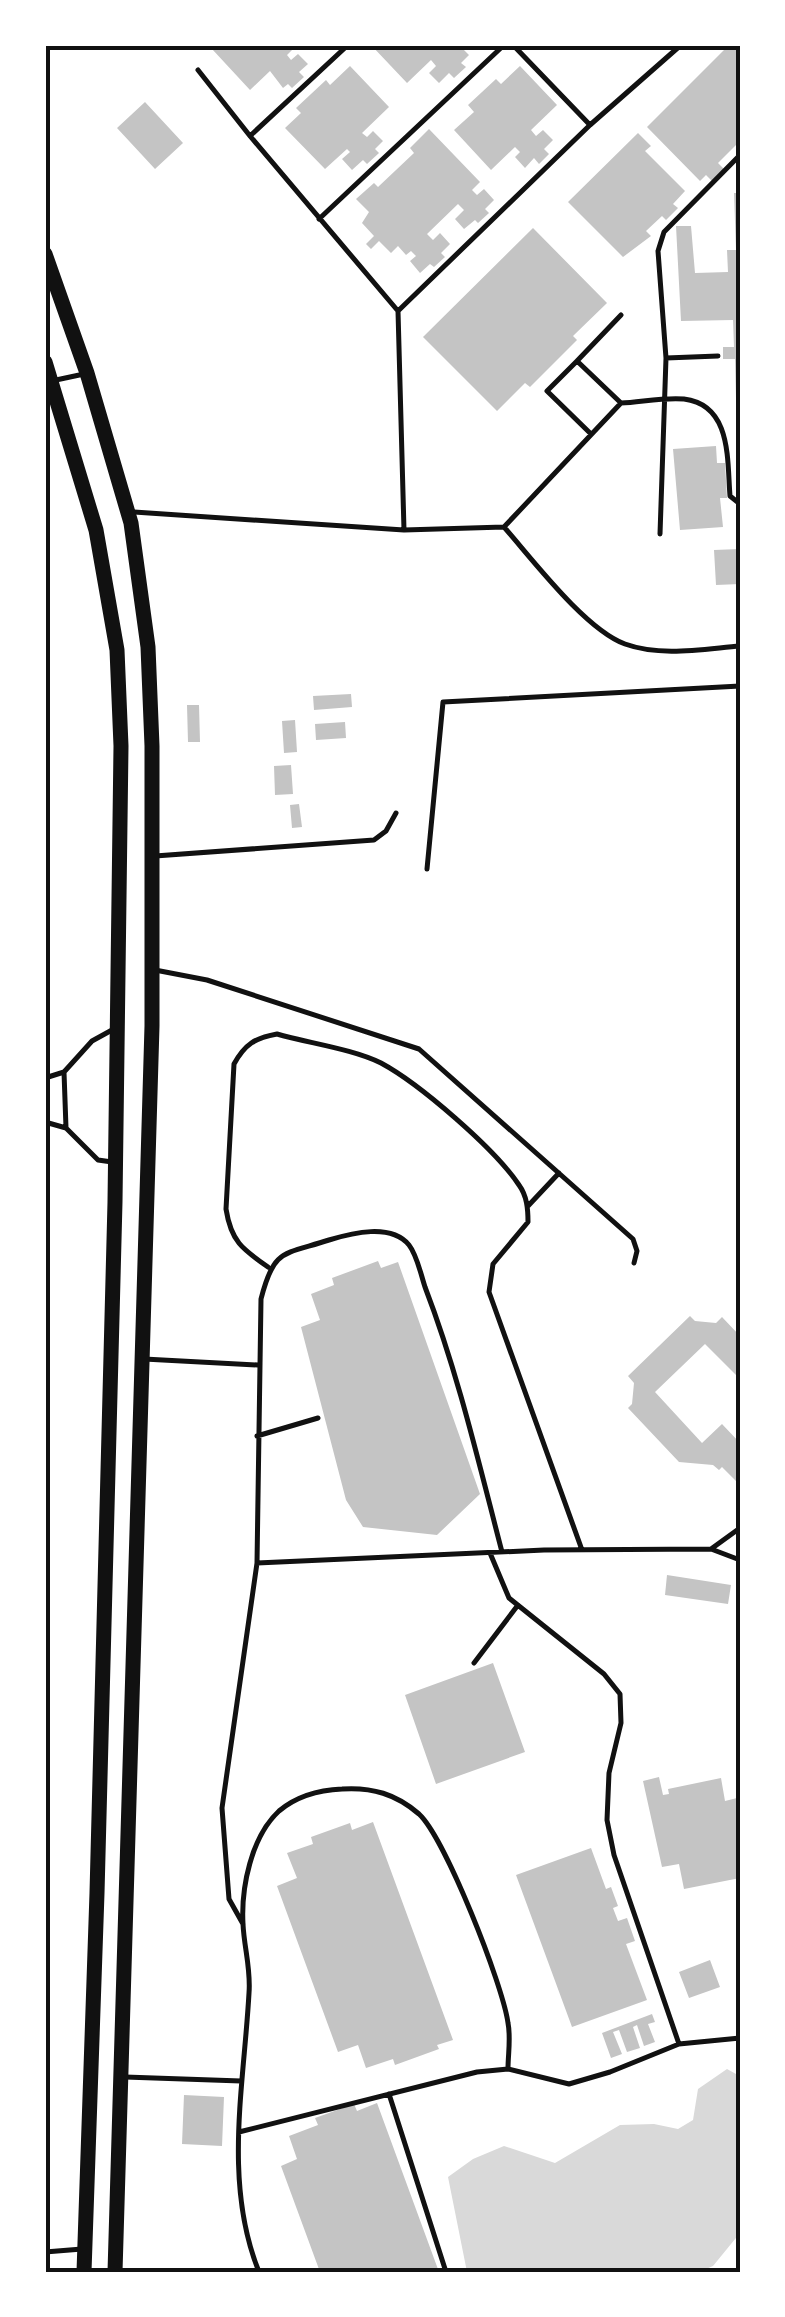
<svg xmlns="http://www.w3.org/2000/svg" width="785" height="2317" font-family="'Asap Condensed',sans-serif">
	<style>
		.water { fill: #d9d9d9 }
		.building { fill: #c4c4c4 }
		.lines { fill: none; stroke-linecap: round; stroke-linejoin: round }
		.service { stroke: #111; stroke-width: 5 }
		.primary { stroke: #111; stroke-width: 15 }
		.neatline { fill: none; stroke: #111; stroke-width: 4 }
	</style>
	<rect width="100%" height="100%" fill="#fff"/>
	<path class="water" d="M727,2069L736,2074V2084L740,2087V2233L713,2266L699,2272H467L448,2177L473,2159L504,2146L555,2163L620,2125L654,2124L678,2129L693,2120L698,2089Z"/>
	<path class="building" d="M216,45H297L287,55L291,60L298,54L308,64L299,72L304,77L292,88L288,84L283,88L270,71L250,90L212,49Z
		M371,45H449L453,49L459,45L469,55L461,63L466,67L454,78L449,73L439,83L429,73L436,66L431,60L407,83Z
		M729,45H740V141L718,163L724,169L712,181L706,175L700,181L647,127Z
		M350,66L389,107L362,133L367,137L373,131L383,141L375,149L379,153L367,164L363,160L352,170L342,159L350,152L347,149L325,169L285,128L301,113L296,108L326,80L330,85Z
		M520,66L557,105L531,130L536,136L543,130L553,140L544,149L549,154L539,164L534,158L525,168L515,157L520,152L515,147L491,170L454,130L474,112L468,105L496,79L501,84Z
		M145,102L183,143L155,169L117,128Z
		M429,129L480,182L472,190L477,195L484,189L494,200L485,209L489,213L478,223L475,220L464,229L455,219L464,210L458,204L427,234L433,240L440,233L450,244L441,253L445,257L434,267L430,264L420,273L410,261L416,256L411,251L406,255L398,246L391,253L379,241L371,249L366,244L374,236L362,223L369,212L356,199L374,183L378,187L414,153L410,148Z
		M638,133L651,146L645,151L685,191L673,204L678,208L666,220L662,216L646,231L651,236L623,257L568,202Z
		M734,193H740V438H737L735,359H723V347H734L733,320L681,321L676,226H691L695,273L728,272L727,250H736Z
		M533,228L607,303L573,336L577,340L530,387L525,383L497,411L423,337Z
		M716,446L717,463H725L727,498H720L723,527L680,530L673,449Z
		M740,549V584L716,585L714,550Z
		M351,694L352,707L314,710L313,696Z
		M187,705H199L200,742H188Z
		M295,720L297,752L284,753L282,721Z
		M345,722L346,738L316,740L315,724Z
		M291,765L293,794L275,795L274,766Z
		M299,804L302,827L292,828L290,805Z
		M378,1261L381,1268L398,1262L480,1494L437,1535L363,1527L346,1500L301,1327L320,1320L311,1294L334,1285L332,1278Z
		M690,1316L695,1321L716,1323L722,1317L740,1336V1379L705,1344L655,1392L702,1443L722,1424L740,1443V1479L737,1482L722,1467L719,1470L713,1465L679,1462L628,1408L632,1404L634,1383L628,1376Z
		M667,1575L731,1585L728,1604L665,1595Z
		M493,1663L525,1752L436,1784L405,1695Z
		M659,1777L663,1795L669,1794L668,1789L721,1778L725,1801L737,1798L740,1807V1878L684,1889L679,1864L662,1867L643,1781Z
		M373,1822L453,2040L437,2045L439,2049L395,2065L393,2059L366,2068L358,2045L338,2052L277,1886L297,1878L287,1853L313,1844L311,1837L350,1823L352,1830Z
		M591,1848L606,1889L611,1887L618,1906L613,1908L618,1921L627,1918L635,1941L626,1944L647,2000L572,2027L516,1875Z
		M710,1960L720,1987L689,1998L679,1972Z
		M652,2014L655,2022L648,2024L655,2042L644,2046L637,2025L633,2027L640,2048L627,2052L619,2030L613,2032L622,2054L611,2058L602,2033Z
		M184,2095L224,2097L222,2146L182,2144Z
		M377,2103L439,2272H320L281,2166L297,2159L289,2136L318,2125L315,2118L354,2104L357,2111Z"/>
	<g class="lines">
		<path class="service" d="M513,45L590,125
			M198,70L250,136L398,311
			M250,136L348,45
			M319,219L504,45
			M666,358L718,356
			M577,361L621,315
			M56,380L84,374
			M591,434L547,391L577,361L621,403C641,402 665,397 684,399C732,405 727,460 730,496L740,504
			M134,512L404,530L504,527L621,403
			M504,527C533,560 585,629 625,644C661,657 703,649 740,646
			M404,530L398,311L590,125L681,45
			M660,534L666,358L658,251L664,232L740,155
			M155,856L374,840L386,831L396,813
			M427,869L443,702L740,686
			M155,970L207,980L419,1049L633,1239L637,1251L634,1263
			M112,1030L92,1041L64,1072L66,1128L98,1160L112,1162
			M45,1078L64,1072
			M45,1122L66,1128
			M528,1206L559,1173
			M268,1267C242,1249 231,1241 226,1209L234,1064C245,1044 255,1038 277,1034C308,1043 353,1049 381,1063C420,1084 495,1149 519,1185C527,1196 528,1209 528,1222L493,1264L489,1292L582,1550
			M144,1359L258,1365
			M257,1436L318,1418
			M711,1549L740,1560
			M490,1553L509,1598L604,1674L620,1694L621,1723L609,1773L607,1820L614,1855L679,2044L740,2038
			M257,1563L544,1550L711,1549L740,1528
			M474,1663L518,1605
			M243,1924L229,1899L222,1808L257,1563L261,1299C274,1248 283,1255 329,1240C352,1233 391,1223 409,1245C417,1255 421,1275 425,1287C458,1373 479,1464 502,1552
			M125,2077L241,2081
			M389,2094L446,2272
			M239,2132L477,2072L508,2069L569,2084L610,2072L679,2044
			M45,2252L82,2249
			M259,2272C223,2183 244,2085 249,1993C251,1969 244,1947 243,1924C241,1888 251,1837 279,1811C298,1795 319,1790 342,1789C372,1787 396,1794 419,1814C445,1838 503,1985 508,2023C511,2038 508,2054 508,2069"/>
		<path class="primary" d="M45,254L87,373L131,523L148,647L152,746V1026L115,2272
			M45,362L96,530L117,650L121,746L115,1202L97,1893L84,2272"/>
	</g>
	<rect width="785" height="2317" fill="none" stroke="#ffffff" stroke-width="95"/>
	<rect x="48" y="48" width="690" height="2222" class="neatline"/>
</svg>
